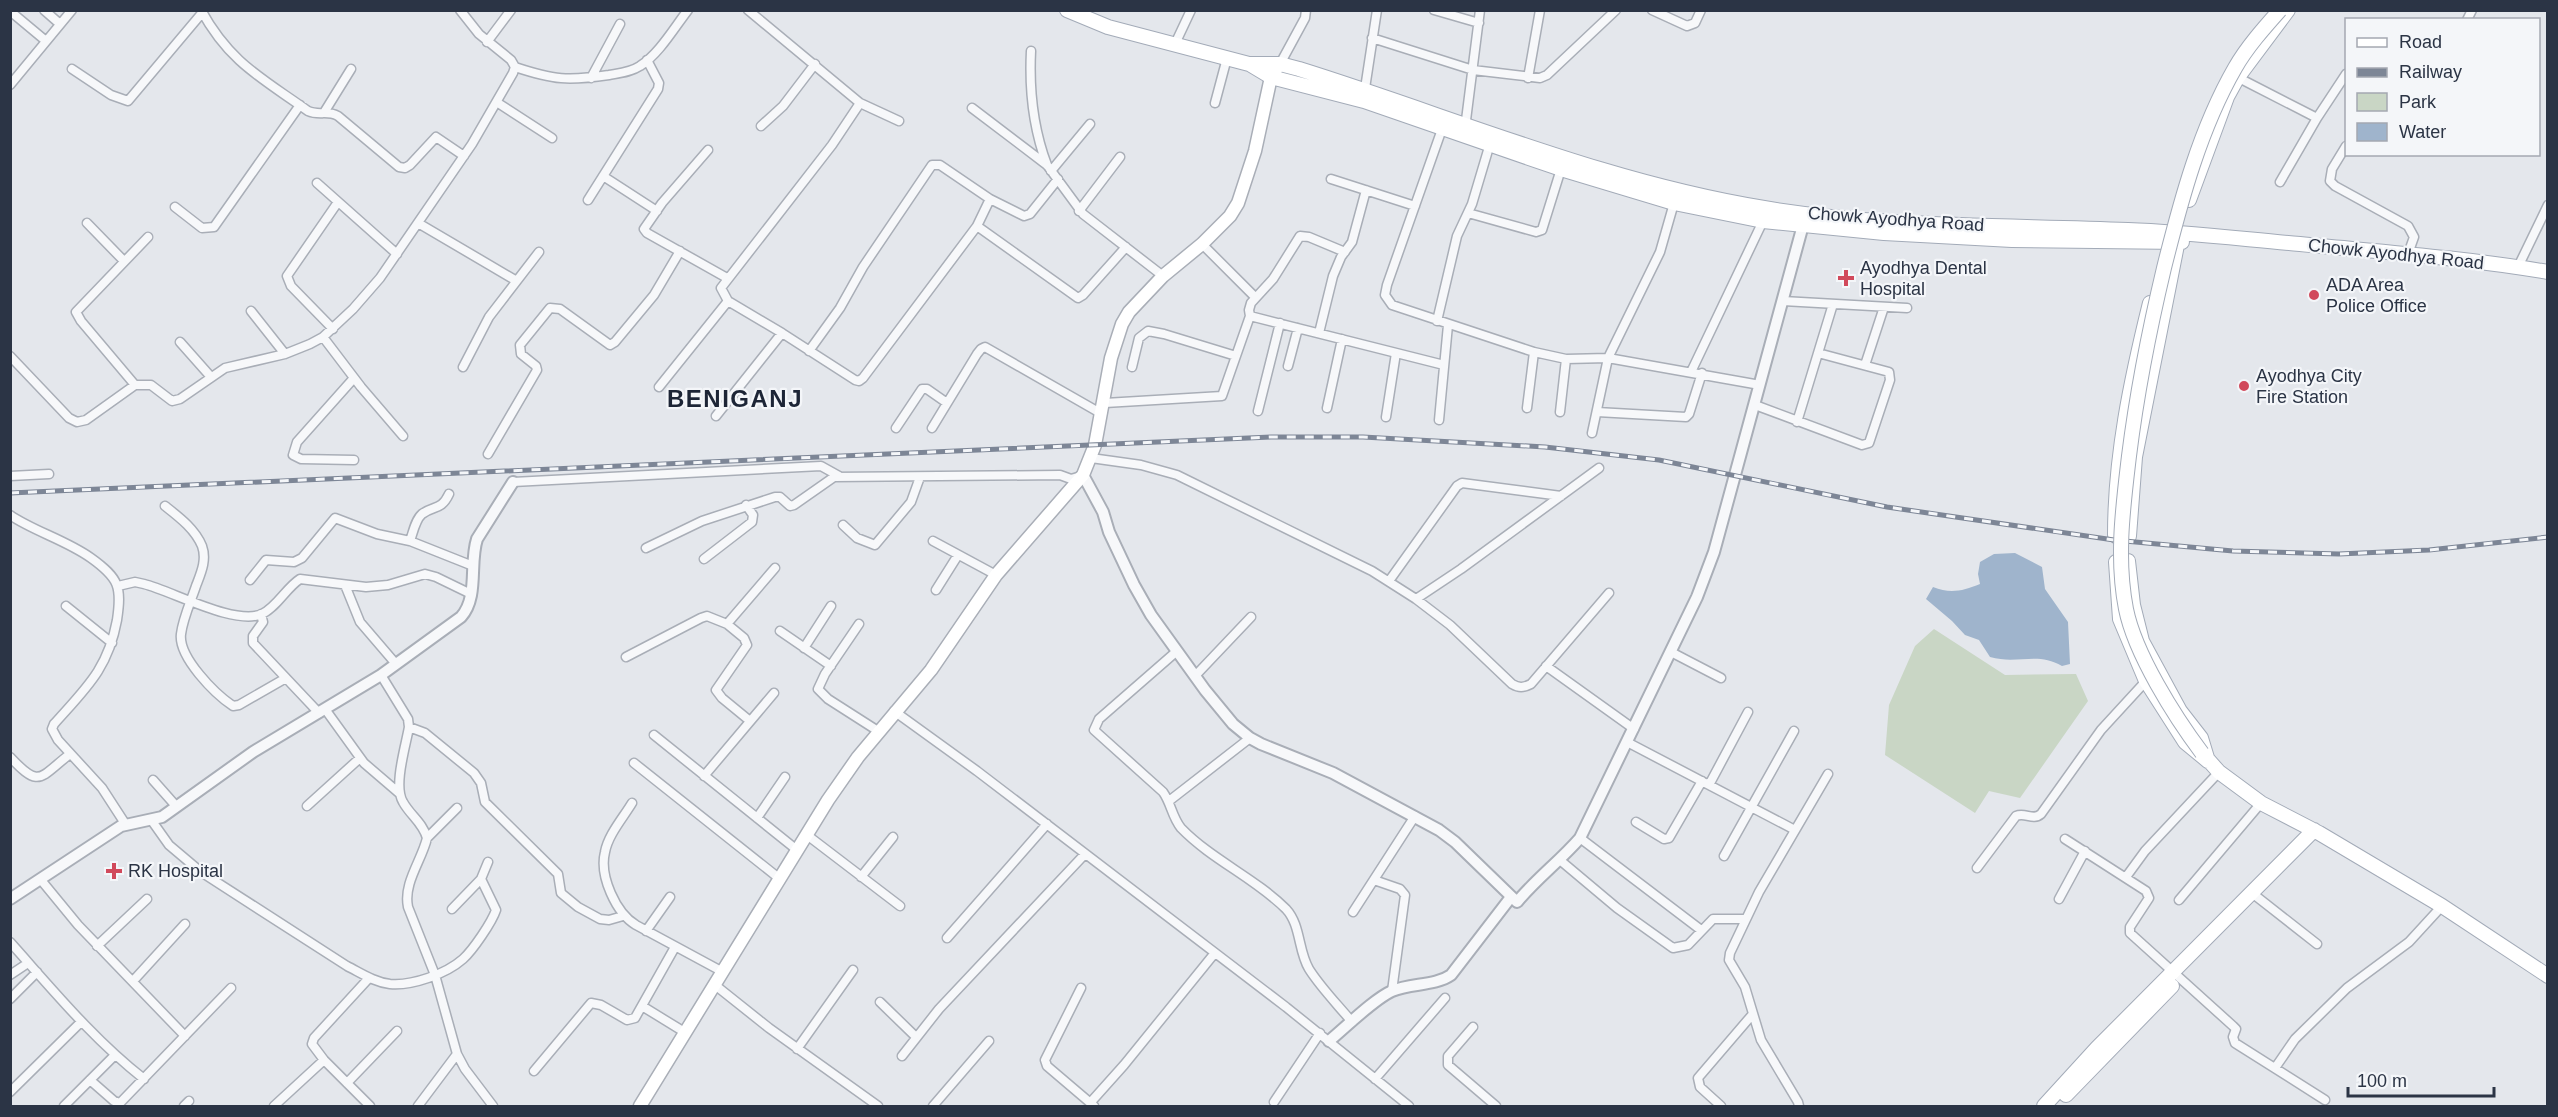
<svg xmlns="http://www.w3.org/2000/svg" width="2558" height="1117" font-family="Helvetica,sans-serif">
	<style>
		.green { fill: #c9d6c5 }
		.water { fill: #9fb4cc }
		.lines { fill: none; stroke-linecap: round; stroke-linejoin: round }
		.minor-casing { stroke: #a9aeb7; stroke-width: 11 }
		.tertiary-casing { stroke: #a9aeb7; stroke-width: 14 }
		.secondary-casing { stroke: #a9aeb7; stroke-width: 15 }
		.primary-casing { stroke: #a3abb8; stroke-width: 16 }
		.minor { stroke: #f7f8fa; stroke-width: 8 }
		.tertiary { stroke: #f7f8fa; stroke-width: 10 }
		.secondary { stroke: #fff; stroke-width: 12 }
		.primary { stroke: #fff; stroke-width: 14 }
		.rail-casing { stroke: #7d8696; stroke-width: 5 }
		.rail { stroke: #f4f6f9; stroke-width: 3; stroke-dasharray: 9; stroke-linecap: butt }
		.primary-bridge-casing { stroke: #a3abb8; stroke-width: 16; stroke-linecap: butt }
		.primary-bridge { stroke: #fff; stroke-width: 14 }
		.poi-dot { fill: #d1495b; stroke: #f4f6f9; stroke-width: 2 }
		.labels { text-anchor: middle; stroke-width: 4.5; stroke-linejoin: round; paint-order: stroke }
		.street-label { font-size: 18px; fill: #2b3445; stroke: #f4f6f9 }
		.poi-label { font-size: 18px; fill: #2b3445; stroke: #f4f6f9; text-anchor: start }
		.district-label { font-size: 24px; font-weight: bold; letter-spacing: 1.5px; fill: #1d2536; stroke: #f4f6f9 }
	</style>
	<rect width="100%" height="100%" fill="#e4e7ec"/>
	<path class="green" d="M1934,629L2005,675L2076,674L2088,701L2020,798L1989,791L1975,813L1885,755L1889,705L1915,646Z"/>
	<path class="water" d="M2015,553L2042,567L2045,589L2068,622L2070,664L2062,666C2037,651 2018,665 1990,657L1979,640L1965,635L1952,621L1926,599L1933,587C1950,594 1963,591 1980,584L1978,574L1980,562L1994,554Z"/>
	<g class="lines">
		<defs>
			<path id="minor" d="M44,10L60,24
				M201,10C230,63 262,78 308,111C319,116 327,110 338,116L399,167L405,168L410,165L436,137L464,156
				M748,10L860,103L832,145L721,288L728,301L782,333L855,380L859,381L863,378L977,226L1078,298L1083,295L1126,247
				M1434,10L1479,23
				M1652,10L1687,26L1695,23L1701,10
				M10,11L46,41
				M2467,20L2472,10
				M1372,38L1473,70L1540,78L1547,75L1616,10
				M487,42L511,10
				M1175,44L1191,10
				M1031,51C1029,91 1033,128 1047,165
				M1280,64L1305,18L1306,10
				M515,67C554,80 568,81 609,75C620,73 631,72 640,66C659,54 674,28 688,10
				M72,69L111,95L128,101L202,13
				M2235,76L2317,118
				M591,78L620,24
				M1528,78L1540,10
				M10,85L72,10
				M1364,95L1377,10
				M498,103L552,138
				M860,103L899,121
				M1215,103L1227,58
				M972,108L1047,165L1083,214L1163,276
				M325,111L351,69
				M761,126L783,106L815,64
				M1465,128L1480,10
				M1442,129L1387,285L1385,295L1392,305L1534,352L1566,359L1608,358L1760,385
				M2346,146L2332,169L2330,181L2335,186L2408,226L2414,237L2408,254
				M708,150L662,203L644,229L647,233L727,278
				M1051,171L1090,124
				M603,176L657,211
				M1331,179L1415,206
				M2280,182L2317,118L2346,74
				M317,183L397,254
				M588,200L658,89L659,83L647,60
				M175,207L202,228L214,227L300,105
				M1079,211L1120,157
				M1468,213L1536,232L1542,230L1561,169
				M87,223L123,260
				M418,223L515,280
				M977,226L990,199
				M1202,244L1255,297
				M2518,267L2548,205
				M1783,301L1907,308
				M251,311L285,354
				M1250,316L1249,310L1251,303L1273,279L1300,236L1309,237L1345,252
				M1437,321L1457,236L1472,204L1489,147
				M333,329L291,286L287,276L338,202
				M1319,333L1333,276L1341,257L1352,242L1366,190
				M323,337L361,387L403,436
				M180,342L211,377
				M809,351L840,308L863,267L932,165H940L990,199L1024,216L1030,214L1058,179
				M10,356L69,418L77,422L86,420L135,385H151L172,401L180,399L225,368L285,354L310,344L323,337L353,309L380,278L472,144L513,73L515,67L511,60L479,34L460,10
				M1865,365L1884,307
				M1288,366L1298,328
				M463,367L489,317L539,252
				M1132,367L1139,338L1148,331L1164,334L1236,356
				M1691,372L1763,221
				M354,378L297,442L293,455L301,459L354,460
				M135,385L81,321L76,312L148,237
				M659,387L728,301
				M1105,403L1222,396L1250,316L1444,365
				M1755,405L1862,445L1869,443L1890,380L1889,372L1818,353
				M1327,408L1342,339
				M1527,408L1534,352
				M1258,411L1280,323
				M1560,412L1566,359
				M1597,412L1686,417L1689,414L1702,373
				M716,416L782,333
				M1386,417L1396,353
				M1439,420L1448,325
				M1797,422L1833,304
				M896,428L922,389H927L947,403
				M932,428L977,354L981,349L985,347L1102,414
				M1592,433L1608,358L1660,252L1674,203
				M488,454L537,370L536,366L521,354L520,345L550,308L560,309L610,345L615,342L654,295L680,251
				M1091,458L1141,465L1177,475L1372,571L1416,599L1450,625L1512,684C1519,688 1523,688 1531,684L1609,593
				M10,476L49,474
				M513,482L821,466L839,476
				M165,506C179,517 195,529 202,546C207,560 201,573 196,586C191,601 183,618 181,634C178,657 215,694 233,706L239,705L286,678
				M10,515C33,531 66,540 91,558C119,578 122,587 117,620C108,669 86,688 54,724L52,729L58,740L102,788L126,825
				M843,525L857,538L875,545L911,502L920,477
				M410,541C413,533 415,520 422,514C434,505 441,511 449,494
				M933,541L996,575
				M646,548L702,521L775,497H780L790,506L794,505L834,477L1060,475L1071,479L1081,476
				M704,559L752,522L753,515L746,505
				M250,580L266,560L294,562L302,558L335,518L377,534L410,541L473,566
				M1389,581L1457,486L1462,483L1561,496
				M345,585L360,622L396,664
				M118,586L135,582L144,584C172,591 235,626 262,614C277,607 286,588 300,579L366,587L388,585L425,574L436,577L471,594
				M936,590L958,555
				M1416,599L1461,569L1599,468
				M66,606L112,643
				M261,614L263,622L253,636V643L319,713
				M727,624L744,638L747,645L716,690L722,698L750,721
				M859,624L825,674L818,689L828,699L878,731
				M780,631L831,666
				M804,648L831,606
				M1177,651L1099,719L1094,730L1163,792C1171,803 1172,817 1181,828C1212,860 1255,878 1286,909C1301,925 1298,951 1309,969C1321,988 1338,1005 1352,1022
				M1671,652L1721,678
				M626,657L701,618L707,616L727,624L775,568
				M1546,666L1634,729
				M381,675L408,719L409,727C406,745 393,786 403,802C410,815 423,823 427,838C422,860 403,883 408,907L435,975L457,1054L465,1069L493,1106
				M1195,676L1251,617
				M325,709L364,763L399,793
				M894,711L977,771L1286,1007L1409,1106
				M409,727L425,733L474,773L481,783L485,802L558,874L561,893L578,907L600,919L609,920L623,916
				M654,735L797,850
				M1627,742L1795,830
				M10,757C40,789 39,778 70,754
				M634,763L780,879
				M704,776L774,693
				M153,780L176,806
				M1709,785L1748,712
				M1169,801L1250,738
				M632,803C623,818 608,835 605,852C599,876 616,913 636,925L723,972
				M307,806L360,758
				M757,818L785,777
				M152,821L169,845L201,872L347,966C361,973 374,982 390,984C412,986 446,974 463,959C473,950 492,922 496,910L481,879L488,862
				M1636,822L1664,839L1669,838L1702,781
				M807,835L900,906
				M427,838L457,808
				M1580,838L1701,930
				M2065,839L2146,891L2149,898L2130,927V933L2233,1026L2236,1029L2233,1037L2235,1043L2325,1100
				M1724,856L1794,731
				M1561,861L1617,908L1673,948L1688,945L1713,919H1746
				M1977,868L2016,816C2025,812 2033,821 2041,814L2101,730L2146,681
				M861,877L893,837
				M2126,877L2145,851L2219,772
				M41,880L78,925L185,1036
				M1374,880L1400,889L1405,895L1392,991
				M2252,893L2317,944
				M2059,899L2085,851
				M2179,900L2261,803
				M452,909L481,879
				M1353,912L1415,816
				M646,931L670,897
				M947,938L1047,824
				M10,942C53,990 93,1039 144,1079
				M97,946L147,899
				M10,975L28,963
				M369,978L314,1038L312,1044L324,1060L370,1106
				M133,981L185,924
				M715,985L769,1028L878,1106
				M1081,988L1045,1060L1047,1066L1094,1106
				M10,999L37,972
				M880,1002L916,1037
				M642,1006L686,1033
				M1473,1027L1448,1056V1065L1496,1106
				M797,1049L853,970
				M902,1056L939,1009L1085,854
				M2275,1068L2295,1039L2347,988L2409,942L2442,906
				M534,1071L591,1003L601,1005L627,1020L635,1018L675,947
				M1375,1079L1445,998
				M90,1080L114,1101L120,1103L231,988
				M347,1083L397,1031
				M10,1092L81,1022
				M1274,1102L1320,1033
				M1090,1103L1124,1065L1214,954
				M64,1106L115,1055
				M184,1106L189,1101
				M274,1106L324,1060
				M418,1106L457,1054
				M933,1106L989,1041
				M1721,1106L1700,1087L1698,1078L1752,1015
				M1799,1106L1798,1102L1761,1040L1745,987L1729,960L1730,953L1759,892L1828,774"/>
			<path id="tertiary" d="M1083,475L1103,512L1109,532L1134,585L1151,615L1205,690L1233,724L1250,738L1261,744L1333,773L1439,830L1455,842L1517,902C1536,879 1560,861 1580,838L1697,597L1714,552L1803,225
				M10,899L121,826L162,817L253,752L381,675L461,617C479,597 469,563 477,539L513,482
				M1329,1041C1346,1027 1374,999 1392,991C1411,983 1435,986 1451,975L1511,897"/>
			<path id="secondary" d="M640,1106L828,800L858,757L931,670L996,575L1083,475L1095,445L1111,358L1122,324L1129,312L1163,276L1202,244L1230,216L1238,203L1255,151L1271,77L1276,70"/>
			<path id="primary" d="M1067,10L1108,27L1249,64H1280L1299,69C1453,117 1604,182 1764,208C1884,228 2007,225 2128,230C2185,232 2242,239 2300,244C2382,252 2466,258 2548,272
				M1251,65L1271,77L1364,101L1561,169L1674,203L1763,221L1884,233L2012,240L2182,242
				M2189,200L2227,97L2238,77L2288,10
				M2150,303C2131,380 2115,456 2115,535L2119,538L2129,536L2135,457L2179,235
				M2128,561L2133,605L2142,641L2180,711L2201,738L2208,761L2185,742L2146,681L2120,619L2116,562Z
				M2203,754L2219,772L2261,803L2319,833L2442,906L2548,976
				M2066,1095L2172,986
				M2044,1106L2097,1048L2314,830"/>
		</defs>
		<use href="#minor" class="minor-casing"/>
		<use href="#tertiary" class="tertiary-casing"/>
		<use href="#secondary" class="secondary-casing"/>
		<use href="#primary" class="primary-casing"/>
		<use href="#minor" class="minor"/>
		<use href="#tertiary" class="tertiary"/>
		<use href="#secondary" class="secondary"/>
		<use href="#primary" class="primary"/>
		<defs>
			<path id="rail" d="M10,493L1271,437H1363L1545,447L1659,460L1887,507L2114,540L2233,551L2339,554L2429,550L2548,537"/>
		</defs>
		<use href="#rail" class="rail-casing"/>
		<use href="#rail" class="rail"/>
		<defs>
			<path id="primary-bridge" d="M2202,753C2175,717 2135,654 2126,609C2116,558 2123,507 2129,456C2137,392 2149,331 2164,268C2181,200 2200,129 2235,68C2247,47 2264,28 2280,10"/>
		</defs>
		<use href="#primary-bridge" class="primary-bridge-casing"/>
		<use href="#primary-bridge" class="primary-bridge"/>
	</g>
	<g class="poi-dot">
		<path d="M1843 269h6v6h6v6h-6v6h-6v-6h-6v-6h6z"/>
		<circle cx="2314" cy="295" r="6"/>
		<circle cx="2244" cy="386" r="6"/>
		<path d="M111 862h6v6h6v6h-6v6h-6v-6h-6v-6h6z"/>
	</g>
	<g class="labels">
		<g class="street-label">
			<text transform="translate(1896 219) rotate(4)" y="6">Chowk Ayodhya Road</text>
			<text transform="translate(2396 254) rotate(6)" y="6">Chowk Ayodhya Road</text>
		</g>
		<g class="poi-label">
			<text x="1860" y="274">Ayodhya Dental<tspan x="1860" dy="21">Hospital</tspan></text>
			<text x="2326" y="291">ADA Area<tspan x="2326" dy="21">Police Office</tspan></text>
			<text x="2256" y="382">Ayodhya City<tspan x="2256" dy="21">Fire Station</tspan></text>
			<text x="128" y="877">RK Hospital</text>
		</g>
		<g class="district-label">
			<text x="735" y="407">BENIGANJ</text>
		</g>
	</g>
	<rect width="2558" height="1117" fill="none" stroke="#2b3445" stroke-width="24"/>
	<rect x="2345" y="18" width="195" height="138" fill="#f4f6f9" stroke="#a4a8b1" stroke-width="1.5"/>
	<rect x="2357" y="38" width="30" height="9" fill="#ffffff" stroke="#a4a8b1" stroke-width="1.5"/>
	<text x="2399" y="48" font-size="18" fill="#2b3445">Road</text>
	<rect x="2357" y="68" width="30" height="9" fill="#7d8696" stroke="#a4a8b1" stroke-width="1.5"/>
	<text x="2399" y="78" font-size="18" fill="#2b3445">Railway</text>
	<rect x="2357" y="93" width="30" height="18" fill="#c9d6c5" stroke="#a4a8b1" stroke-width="1.5"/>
	<text x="2399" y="108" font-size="18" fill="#2b3445">Park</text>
	<rect x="2357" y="123" width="30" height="18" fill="#9fb4cc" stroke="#a4a8b1" stroke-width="1.5"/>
	<text x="2399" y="138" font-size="18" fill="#2b3445">Water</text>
	<path d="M2348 1087v9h146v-9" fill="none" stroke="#2b3445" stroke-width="3"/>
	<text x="2357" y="1087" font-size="18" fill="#2b3445" stroke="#f4f6f9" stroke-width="4.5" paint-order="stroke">100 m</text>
</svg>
